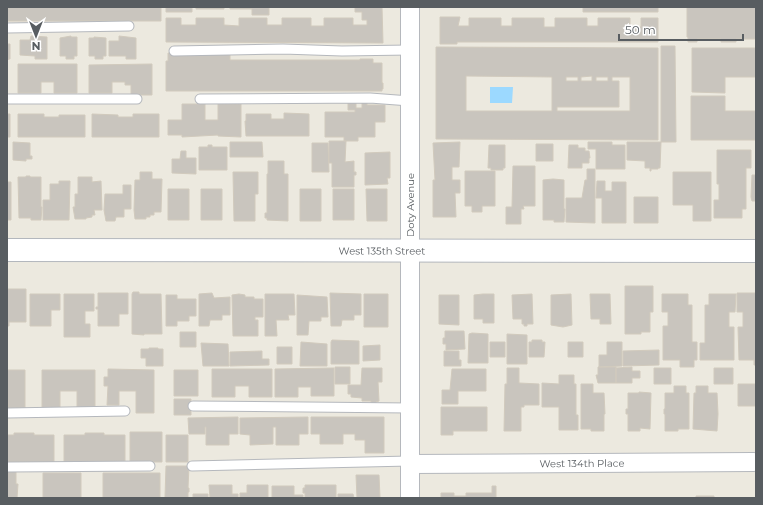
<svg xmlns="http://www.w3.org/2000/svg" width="763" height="505" font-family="Montserrat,sans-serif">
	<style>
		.water { fill: #9cd9ff }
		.building { fill: #c9c5be; stroke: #d1cabd; fill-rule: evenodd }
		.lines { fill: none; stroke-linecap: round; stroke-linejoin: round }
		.lane-casing { stroke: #b5b8bd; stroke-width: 11 }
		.street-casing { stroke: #b5b8bd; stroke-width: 20 }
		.secondary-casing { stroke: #b3b7bd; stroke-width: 24 }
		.lane { stroke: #fff; stroke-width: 9 }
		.street { stroke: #fff; stroke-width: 18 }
		.secondary { stroke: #fff; stroke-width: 22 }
		.labels { text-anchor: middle; stroke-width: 3.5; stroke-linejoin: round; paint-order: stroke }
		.street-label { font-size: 10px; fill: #585d61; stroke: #fff }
	</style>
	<rect width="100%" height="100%" fill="#ece9df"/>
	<path class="water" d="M490,87H513L512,103H490Z"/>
	<path class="building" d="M7,7H161V21H7Z
		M166,7H192V12H166Z
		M196,7H224V9H196Z
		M230,7H269V15H252V9H230Z
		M355,7H382L383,43L166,42V18H181V25H196V18H224V25L239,26V18H267V25H282V18H311V26H324V18H353V25H367V20H362V12H355Z
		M583,7H658V12H583Z
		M687,7H756V39H736V42H721V39H697V42H688V37H687Z
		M440,17H460L458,26H469V18H501V26H512V18H544V27H555V18H587V26H598V18H630V27H641V18H658V42H457V44H440Z
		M31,36L47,37V59H35V56L20,55V40H30Z
		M71,36V37H77V56H74V59H66V56H60V38Z
		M119,36L136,38V59H126V56H109V41H119Z
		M94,37L106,38V56H103V59H95V56H89V38H94Z
		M7,44H10V59H8V60Z
		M661,46H675L676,142H661Z
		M436,47L658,48V140L436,139ZM466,76L552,77V111H466ZM592,76V81H581V77ZM566,77H578V81H566ZM596,77H608V81H596ZM612,77H630V111H557V107H619V81H612Z
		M692,48H756V77H725V93L692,92Z
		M168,53H230V60H360V59H373V63H382V83H383V89H382V91H166V61H168Z
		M18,64H77V93H54V82H41V93H18Z
		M152,64V95H131V85H125V82H112V93H89V65Z
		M691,96H725V111H756V140H691Z
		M362,102H367V105H385V122H375V137H358V141H344V137H325V112H355V110H348V103H356V108H362Z
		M182,104H205V120H218V104H241V137L218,136V135L182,137V135H168V120H182Z
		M284,113L309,114V136H246L245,121H246V114H271V119H284Z
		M7,114H10V137H7Z
		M18,114H44V117H59V115H85V137H18Z
		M92,114L118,115V117H133V114H159V137H92Z
		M329,141H346L345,162L354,161V172H356V175H354V187H332V163H329Z
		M13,142L30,143V156H32V159H26V161L13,160Z
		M230,142H262L263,157H230Z
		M460,142L459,167H452V180H460V193H455L456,217H433V180H435L433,143Z
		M588,142H612V145H625V169H596V149H588Z
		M627,142H661L660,168H658V169H651V171H650V168H645V161L627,160Z
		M312,143H328L329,172H312Z
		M536,144H553V161H536Z
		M208,145H212V147H227V170H199V147H208Z
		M489,145H505V168H503V170H491V168H488Z
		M569,145H578V148H585V151H589L590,158H589V163H582V168H568Z
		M717,150H751V168H746V209H742V218H714V200H719V184H717Z
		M181,151H186V158H196V174L172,173V159H180Z
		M390,152V178H387L388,184L365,185V153Z
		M268,161H284V174H288V221L267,220V218H265V213H267V174H268Z
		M513,166H535V206H523L524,209H521V224H506V207H512Z
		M587,169H595V223L566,222V198H582L585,180H587Z
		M465,171H495V206H482V212H472V206H465Z
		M140,172H152V179H162L161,212H154V215H150V217H146V219H135L134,210L135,180H140Z
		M233,172H258V194H255V221H234Z
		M673,172H711V221H693V205H673Z
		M752,175H756V201H752L751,197Z
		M26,176H30V177H41V207H42L41,220H31V218H19L18,177H26Z
		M78,177H92V182L101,181L102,210H94L95,215H92V217L86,218V219H75L73,207H75V194H78Z
		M553,179L564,180V209H565L564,222H554V220H543V180Z
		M59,181H70L69,220H43V200H50V184H59Z
		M597,181H605V191H612V182H626V223H602V198H596Z
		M7,182H11V220H7Z
		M123,185H131V209H124V217H116L115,221H106L104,210L105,194H123Z
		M168,189H189V220H168Z
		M201,189H222V220H201Z
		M300,189H321V221H300Z
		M333,189H354V220H333Z
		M366,189H387V221H367Z
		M634,197H658V223H634Z
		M625,286H653V312H650V332H641V334H625Z
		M7,289H26V322H9V326H7Z
		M133,292H139V294H161L162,334H144V335L132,334V294Z
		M98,293H128V314H119V326H98V309H96V307H98Z
		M212,293L214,298L230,297V315H222V320H210L209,326H199V294Z
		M330,293L361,294V315H354V320H342L341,326H331Z
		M737,293H756V365H754V360H739L738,327H743V312H737Z
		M30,294H60V310H51V326H30Z
		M64,294H94V311H85V324H90V337H64Z
		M239,294L245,295V297H254V299H263V317H255V320H258V336H233L232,295Z
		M265,294H294L295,315H288L289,320H276L277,336H265Z
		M364,294H388V327H364Z
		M483,294H494V323H483V319H474V295Z
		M532,294L533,324H527V326H524V324H522V319H513L512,295Z
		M571,294L572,325L563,327L551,325V295Z
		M590,294H610L611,324H600V319H591Z
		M662,294H688V305H692V342H697V360H694V367H680V360H663V326H668V312H662Z
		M709,294H736L735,312H729V327H734V360H700V343H705V305H709Z
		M166,295H177V299H196V316H189V321H177V326H166Z
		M297,295L327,297L328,317H321V321H309L308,335H297Z
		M439,295H459V325L439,324Z
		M445,331H464L465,349L446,350V344H443V338H445Z
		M180,332H196V347H180Z
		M472,333L488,334V363H468L469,334Z
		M507,334L527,335V364H507Z
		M332,340L359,341V364H331V342Z
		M532,340H542V342H545L544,357H529V342H532Z
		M301,342L327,344V366H300Z
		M490,342H505V357H490Z
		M568,342H583V357H568Z
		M607,342H622V366L599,367V355H607Z
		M201,343L228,344L229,366H203Z
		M380,345V360L363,361V346Z
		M277,347H292V364H277Z
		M149,348H158V349H163V366H146V358H141V349H149Z
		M659,350V365L623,366V351Z
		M262,351V359H269V365L230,366V352Z
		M444,351H459V360H461V366H444Z
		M335,367H350V384H335Z
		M598,367H616V383H598L596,375H598Z
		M632,367V371H640V378H632V383H616V368Z
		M334,368V396H311V387H298V397H275V369Z
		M362,368H382V382H378L379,401L376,402V405H371V401H362V398L351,397V394H348V385H361Z
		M507,368H519V383L539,384V405H524V407H521V431H504L505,384H507Z
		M654,368H671V384H654Z
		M714,368H733V384H714Z
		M108,369L154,370V413H136V391H119V405H107L108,386H104V377H108Z
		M212,369H272V397H249V386H235V397H212Z
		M452,369H486V391H458V404H442V390H450Z
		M7,370H25V408H8Z
		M42,370H95V408H77V391H60V408H42Z
		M174,370H198V396H174Z
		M559,375H574V384H576V415H578V430H559V407H542V383L559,384Z
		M581,384H593V393H604L605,414H604V431H591V429H581Z
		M738,384H756V406H738Z
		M674,386H686V393H689V429H678V431H665V414H664V409H665V393H674Z
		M696,386H708V393H717L718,414L717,431L693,429L694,393H696Z
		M639,392L651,393L650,429L640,428V431H628V414H626V409H628V393H639Z
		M174,399H191V415H174Z
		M441,407H487V431H453V435H441Z
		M238,417V434H229V445H206V427H205V434H189L188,418Z
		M308,417V434H299V445H276V427H273V444L250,445V435L240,434V418Z
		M311,417H384V453H365V440H355V434H343V444H320V434H311Z
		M130,432H162V462H130Z
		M14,433H34V435H54V462H7V435H14Z
		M85,433H104V435H125V462H64V435H85Z
		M166,435H188V462H166Z
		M166,466H189L188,488H189V492H188V498H166L165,497Z
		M7,471H16V484H18L17,498H7Z
		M43,473H81V498H43Z
		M103,473H160V498H103Z
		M356,475H379L380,498H357Z
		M209,485H232V494H238V498H210Z
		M247,485H268V498H240V493H247Z
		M305,485H336V498H305V493H303V488H305Z
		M272,486H294V495H303V498H272Z
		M492,486H496V498H441V493H454V496H466V493H492Z
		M193,494H208V498H193Z
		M338,494H353L354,498H338Z
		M696,496H714V498H696Z"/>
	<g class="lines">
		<defs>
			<path id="lane" d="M7,28L129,26
				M174,51L283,49L342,51L410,50
				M7,99H137
				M200,99L370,98L410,101
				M193,406L410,408
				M7,413L125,411
				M192,466L410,461
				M7,467L150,466"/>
			<g id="street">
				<path d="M410,7V498"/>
				<path id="s1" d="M410,464L754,462"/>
			</g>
			<g id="secondary">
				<path id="s2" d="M7,250L756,251"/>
			</g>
		</defs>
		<use href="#lane" class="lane-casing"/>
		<use href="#street" class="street-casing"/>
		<use href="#secondary" class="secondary-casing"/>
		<use href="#lane" class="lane"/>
		<use href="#street" class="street"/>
		<use href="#secondary" class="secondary"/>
	</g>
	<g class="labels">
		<g class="street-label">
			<text transform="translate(410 205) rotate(-90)" y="4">Doty Avenue</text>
			<text dy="4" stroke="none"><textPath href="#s2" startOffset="375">West 135th Street</textPath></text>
			<text dy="4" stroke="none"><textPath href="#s1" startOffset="172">West 134th Place</textPath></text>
		</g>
	</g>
	<rect width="763" height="505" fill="none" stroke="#585d61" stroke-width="16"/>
	<g transform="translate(36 36) rotate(180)" stroke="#ffffff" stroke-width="3" paint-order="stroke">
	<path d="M0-3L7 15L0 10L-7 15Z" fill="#585d61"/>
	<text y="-6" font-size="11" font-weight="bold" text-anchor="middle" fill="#585d61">N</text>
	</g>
	<path d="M619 34v6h124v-6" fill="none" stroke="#585d61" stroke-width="2"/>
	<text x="625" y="34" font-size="12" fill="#585d61" stroke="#ffffff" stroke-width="3" paint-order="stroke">50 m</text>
</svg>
